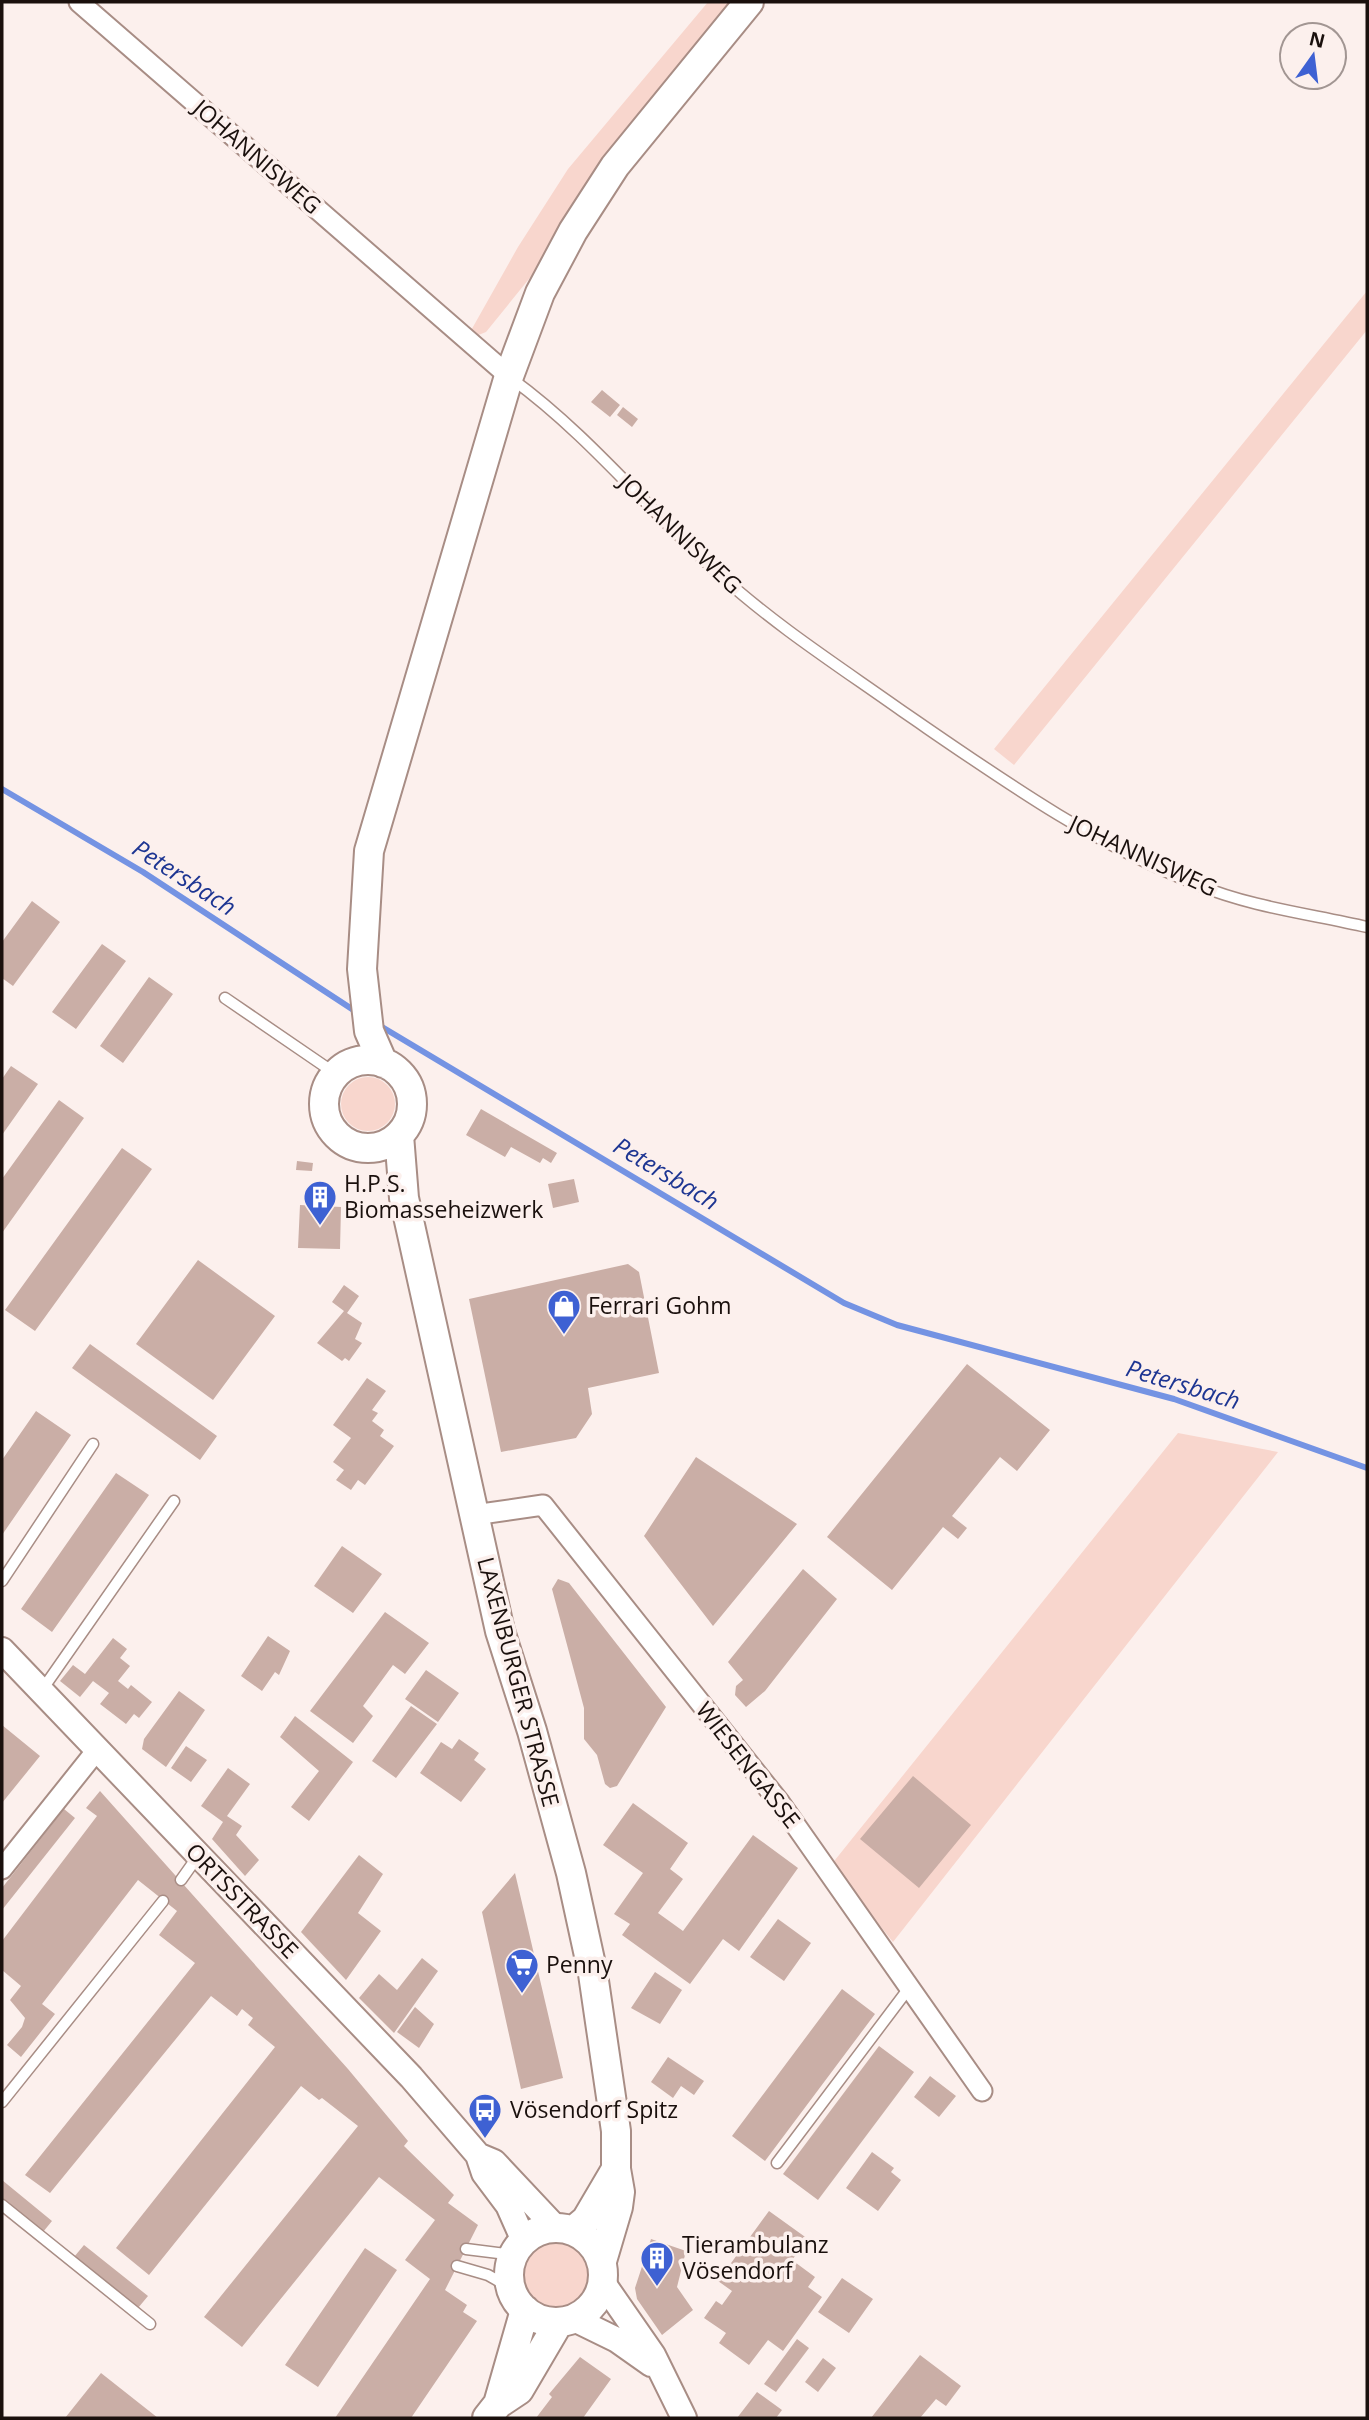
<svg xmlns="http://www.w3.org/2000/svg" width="1369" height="2420" font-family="'Open Sans',sans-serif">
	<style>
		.green { fill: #f8d6cd }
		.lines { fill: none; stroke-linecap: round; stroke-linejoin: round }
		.stream { stroke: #7493e3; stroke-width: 6 }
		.building { fill: #caaea6 }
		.service-casing { stroke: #a88d85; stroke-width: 13 }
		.minor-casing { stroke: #a88d85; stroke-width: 23 }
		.tertiary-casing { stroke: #a88d85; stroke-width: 28 }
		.secondary-casing { stroke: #a88d85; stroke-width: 32 }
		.service { stroke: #fff; stroke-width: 10 }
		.minor { stroke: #fff; stroke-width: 19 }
		.tertiary { stroke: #fff; stroke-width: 24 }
		.secondary { stroke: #fff; stroke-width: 28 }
		.labels { text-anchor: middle; stroke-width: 7; stroke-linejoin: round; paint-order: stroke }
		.street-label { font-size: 23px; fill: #1a100d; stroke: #fcf0ed }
		.poi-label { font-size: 23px; fill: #1a100d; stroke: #fcf0ed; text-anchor: start }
		.water-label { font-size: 24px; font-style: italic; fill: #1d3592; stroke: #fcf0ed }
	</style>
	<rect width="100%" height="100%" fill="#fcf0ed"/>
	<path class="green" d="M708,2H734L546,258L486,332L476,336L469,334L518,247L568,169Z
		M1367,291V330L1014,765L994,749Z
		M341 1104a27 27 0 1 1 54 0a27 27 0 1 1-54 0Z
		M1178,1433L1278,1452L893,1942L831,1865Z
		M519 2276a38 38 0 1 1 76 0a38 38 0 1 1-76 0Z"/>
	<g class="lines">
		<path class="stream" d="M2,789L143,872L358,1013
			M377,1024L844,1303L897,1325L1174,1399L1367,1468"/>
	</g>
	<path class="building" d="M602,390L620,405L610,417L591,402Z
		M623,407L638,419L632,427L617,415Z
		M32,901L60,922L13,986L2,978V942Z
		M102,944L126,961L76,1029L52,1012Z
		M149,977L173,994L123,1063L100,1046Z
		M11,1066L38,1084L2,1135V1079Z
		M59,1100L84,1118L2,1233V1179Z
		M481,1109L557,1153L551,1163L543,1158L540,1163L511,1147L505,1157L466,1135Z
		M122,1148L152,1169L35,1331L5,1310Z
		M297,1161L313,1163L312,1171L296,1170Z
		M574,1179L579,1202L553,1208L548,1184Z
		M300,1205L341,1207L340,1249L298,1248Z
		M198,1260L275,1316L213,1400L136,1344Z
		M628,1264L639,1272L659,1373L588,1388L592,1414L576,1438L501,1452L469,1299Z
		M344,1285L359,1296L347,1313L362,1323L355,1339L362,1343L349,1361L345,1358L342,1361L317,1343L344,1311L332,1302Z
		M90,1344L217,1436L200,1460L72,1368Z
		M967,1364L1050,1430L1017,1471L1000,1457L952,1516L967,1528L958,1539L943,1527L892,1590L827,1537Z
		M367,1378L386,1391L372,1410L378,1413L372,1421L384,1430L380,1436L394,1446L365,1485L358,1480L351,1490L336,1480L344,1470L333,1462L351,1438L333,1425Z
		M36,1411L71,1435L2,1535V1460Z
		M696,1457L797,1524L713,1626L644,1536Z
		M116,1473L149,1495L52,1632L21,1609Z
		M342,1546L382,1574L353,1613L314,1586Z
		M803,1569L837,1599L765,1691L746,1707L735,1695L736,1686L743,1680L728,1662Z
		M558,1579L569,1583L666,1707L617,1786L610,1788L605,1784L597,1755L584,1739V1708L552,1589Z
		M385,1612L429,1643L405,1674L393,1665L363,1706L373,1716L353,1743L310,1711Z
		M268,1636L290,1651L279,1675L275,1672L262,1691L241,1676Z
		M113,1638L127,1649L120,1658L130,1666L118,1681L128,1689L131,1685L152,1702L139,1718L134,1714L126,1724L100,1704L109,1693L93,1681L80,1697L60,1681L73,1665L85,1674Z
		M426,1670L459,1693L438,1722L405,1699Z
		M179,1691L205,1710L166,1767L142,1749L144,1739Z
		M411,1706L437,1724L396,1778L372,1761Z
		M295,1716L353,1762L309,1821L291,1807L319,1771L280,1737Z
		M2,1725L40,1756L2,1803Z
		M459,1739L479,1753L474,1760L486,1769L461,1802L420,1773L441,1742L452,1749Z
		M186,1746L207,1760L191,1782L171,1768Z
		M228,1768L250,1784L227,1816L242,1826L236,1835L259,1860L245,1876L212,1839L223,1822L201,1806Z
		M913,1776L971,1825L919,1888L860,1839Z
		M100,1791L348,2069L408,2141L404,2146L454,2195L448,2203L478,2225L445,2290L467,2305L463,2312L477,2321L411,2418H335L430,2279L405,2260L435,2220L379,2177L242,2347L204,2317L358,2126L322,2098L319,2100L301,2086L149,2275L116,2248L275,2047L248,2025L253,2018L242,2009L237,2016L211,1996L50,2193L25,2175L195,1963L159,1935L177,1911L138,1880L42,2004L55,2014L21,2057L7,2045L22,2027L25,2018L10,2000L21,1986L2,1970V1941L97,1816L86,1808Z
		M633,1803L688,1843L670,1869L683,1879L658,1913L683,1931L753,1835L798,1868L739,1951L723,1939L690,1984L622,1935L630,1924L614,1914L643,1873L603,1845Z
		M64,1809L75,1818L2,1910V1888Z
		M359,1855L383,1874L358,1913L381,1931L346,1980L301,1932Z
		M515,1873L563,2078L521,2089L482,1912Z
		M778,1919L811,1943L784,1981L750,1957Z
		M422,1958L438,1971L394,2033L359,1998L379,1974L397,1990Z
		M655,1972L682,1990L660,2024L631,2008Z
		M842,1989L875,2014L765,2161L732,2136Z
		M415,2007L434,2024L419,2048L397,2032Z
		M879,2046L914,2072L818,2200L783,2174Z
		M668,2057L704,2081L694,2095L681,2086L673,2098L651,2082Z
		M930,2076L956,2096L939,2117L914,2097Z
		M872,2152L894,2168L891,2172L901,2180L878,2211L846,2188Z
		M2,2180L52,2221L43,2232L2,2199Z
		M769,2211L808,2239L792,2260L815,2277L808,2287L822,2297L783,2351L768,2340L749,2365L719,2343L726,2333L704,2318L716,2301L722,2305L732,2291L718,2281Z
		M651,2239L686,2251L677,2287L693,2310L662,2335L637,2299L635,2288Z
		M84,2245L148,2296L138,2308L74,2257Z
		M365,2248L397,2270L318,2387L285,2365Z
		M842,2278L873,2299L849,2333L818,2312Z
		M797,2339L809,2348L776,2392L764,2384Z
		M920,2355L961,2386L946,2406L936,2399L920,2418H871Z
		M580,2357L611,2379L583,2418H536L552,2397L549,2394Z
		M823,2358L836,2368L818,2392L805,2382Z
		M101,2373L158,2418H65Z
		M757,2392L782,2410L776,2418H737Z"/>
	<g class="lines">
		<defs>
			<path id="service" d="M512,379C589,435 649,511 720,575C776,626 840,667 902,711C997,776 1090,843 1198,885C1251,907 1311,914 1367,927
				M225,998L336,1074
				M2,1581L93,1444
				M42,1690L174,1501
				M181,1880L198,1856
				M2,2102L163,1901
				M777,2163L909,1988
				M2,2205L150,2324
				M466,2249L514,2255
				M457,2266L488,2275L511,2288"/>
			<path id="minor" d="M79,2L509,376
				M474,1515L543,1505L780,1803L982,2091
				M2,1869L97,1750"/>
			<path id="tertiary" d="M2,1650L411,2077L478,2155L484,2173L508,2205L524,2241
				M482,2157L494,2162L556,2228
				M603,2283L653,2355L684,2418
				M574,2319L617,2340L651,2364"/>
			<path id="secondary" d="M324 1104a44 44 0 1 1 88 0a44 44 0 1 1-88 0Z
				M383,1063L369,1031L362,969L369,851L509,376L540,293L573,231L615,166L749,2
				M399,1135L404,1198L500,1631L532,1731L571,1873L593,1974L616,2131V2169L620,2192L618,2207L602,2261
				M509 2275a47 47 0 1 1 94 0a47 47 0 1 1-94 0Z
				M573,2231L586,2220L616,2169
				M498,2404L525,2310
				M487,2418L498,2404L519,2390L559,2322"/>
		</defs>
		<use href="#service" class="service-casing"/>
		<use href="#minor" class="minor-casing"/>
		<use href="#tertiary" class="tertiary-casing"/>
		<use href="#secondary" class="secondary-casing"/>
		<use href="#service" class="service"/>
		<use href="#minor" class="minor"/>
		<use href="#tertiary" class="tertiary"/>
		<use href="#secondary" class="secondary"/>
	</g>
	<defs>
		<symbol id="building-pin" viewBox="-11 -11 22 30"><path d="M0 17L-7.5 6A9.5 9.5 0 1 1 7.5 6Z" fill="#3e61d3" stroke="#fcf0ed"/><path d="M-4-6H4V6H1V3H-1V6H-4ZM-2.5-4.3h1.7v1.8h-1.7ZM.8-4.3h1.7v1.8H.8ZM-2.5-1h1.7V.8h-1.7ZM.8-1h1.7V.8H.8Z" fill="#fff"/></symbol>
		<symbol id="shop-pin" viewBox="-11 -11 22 30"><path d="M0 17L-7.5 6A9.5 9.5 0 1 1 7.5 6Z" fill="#3e61d3" stroke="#fcf0ed"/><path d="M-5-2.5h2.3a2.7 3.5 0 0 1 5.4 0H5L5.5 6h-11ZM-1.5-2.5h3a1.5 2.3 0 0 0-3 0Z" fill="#fff"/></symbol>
		<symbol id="supermarket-pin" viewBox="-11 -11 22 30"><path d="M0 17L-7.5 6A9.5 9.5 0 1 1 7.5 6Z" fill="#3e61d3" stroke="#fcf0ed"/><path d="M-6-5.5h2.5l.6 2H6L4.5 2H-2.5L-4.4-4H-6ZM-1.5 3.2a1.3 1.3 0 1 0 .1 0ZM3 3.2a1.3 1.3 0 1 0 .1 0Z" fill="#fff"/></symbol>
		<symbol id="bus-pin" viewBox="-11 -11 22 30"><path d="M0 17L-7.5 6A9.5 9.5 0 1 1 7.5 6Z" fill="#3e61d3" stroke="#fcf0ed"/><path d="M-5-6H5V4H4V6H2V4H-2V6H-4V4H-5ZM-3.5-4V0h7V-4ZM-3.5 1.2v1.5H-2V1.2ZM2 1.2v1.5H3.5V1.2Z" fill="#fff"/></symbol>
	</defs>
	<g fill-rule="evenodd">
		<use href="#building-pin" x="301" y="1178" width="38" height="52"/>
		<use href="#shop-pin" x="545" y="1287" width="38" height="52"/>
		<use href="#supermarket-pin" x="503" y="1946" width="38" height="52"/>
		<use href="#bus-pin" x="466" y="2091" width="38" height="52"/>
		<use href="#building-pin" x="638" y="2239" width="38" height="52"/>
	</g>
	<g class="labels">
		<g class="street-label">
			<text transform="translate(257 157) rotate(41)" y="8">JOHANNISWEG</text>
			<text transform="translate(680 534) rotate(44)" y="8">JOHANNISWEG</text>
			<text transform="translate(1143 856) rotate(25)" y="8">JOHANNISWEG</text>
			<text transform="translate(518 1682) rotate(75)" y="8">LAXENBURGER STRASSE</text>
			<text transform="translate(748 1765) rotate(52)" y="8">WIESENGASSE</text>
			<text transform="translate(242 1901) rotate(46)" y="8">ORTSSTRASSE</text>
		</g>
		<g class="poi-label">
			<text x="344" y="1192">H.P.S.<tspan x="344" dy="26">Biomasseheizwerk</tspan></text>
			<text x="588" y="1314">Ferrari Gohm</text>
			<text x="546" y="1973">Penny</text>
			<text x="510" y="2118">Vösendorf Spitz</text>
			<text x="682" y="2253">Tierambulanz<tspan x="682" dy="26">Vösendorf</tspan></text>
		</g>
		<g class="water-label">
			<text transform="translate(184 878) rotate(33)" y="8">Petersbach</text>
			<text transform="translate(666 1174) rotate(31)" y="8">Petersbach</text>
			<text transform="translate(1183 1385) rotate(17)" y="8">Petersbach</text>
		</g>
	</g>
	<rect width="1369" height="2420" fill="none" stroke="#1a100d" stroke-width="7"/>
	<g transform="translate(1313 56) rotate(14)"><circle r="33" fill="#fcf0ed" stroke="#a29693" stroke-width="2"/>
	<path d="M0-5L12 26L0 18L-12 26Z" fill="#3e61d3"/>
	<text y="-10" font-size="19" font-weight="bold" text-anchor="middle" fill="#1a100d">N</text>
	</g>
</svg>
